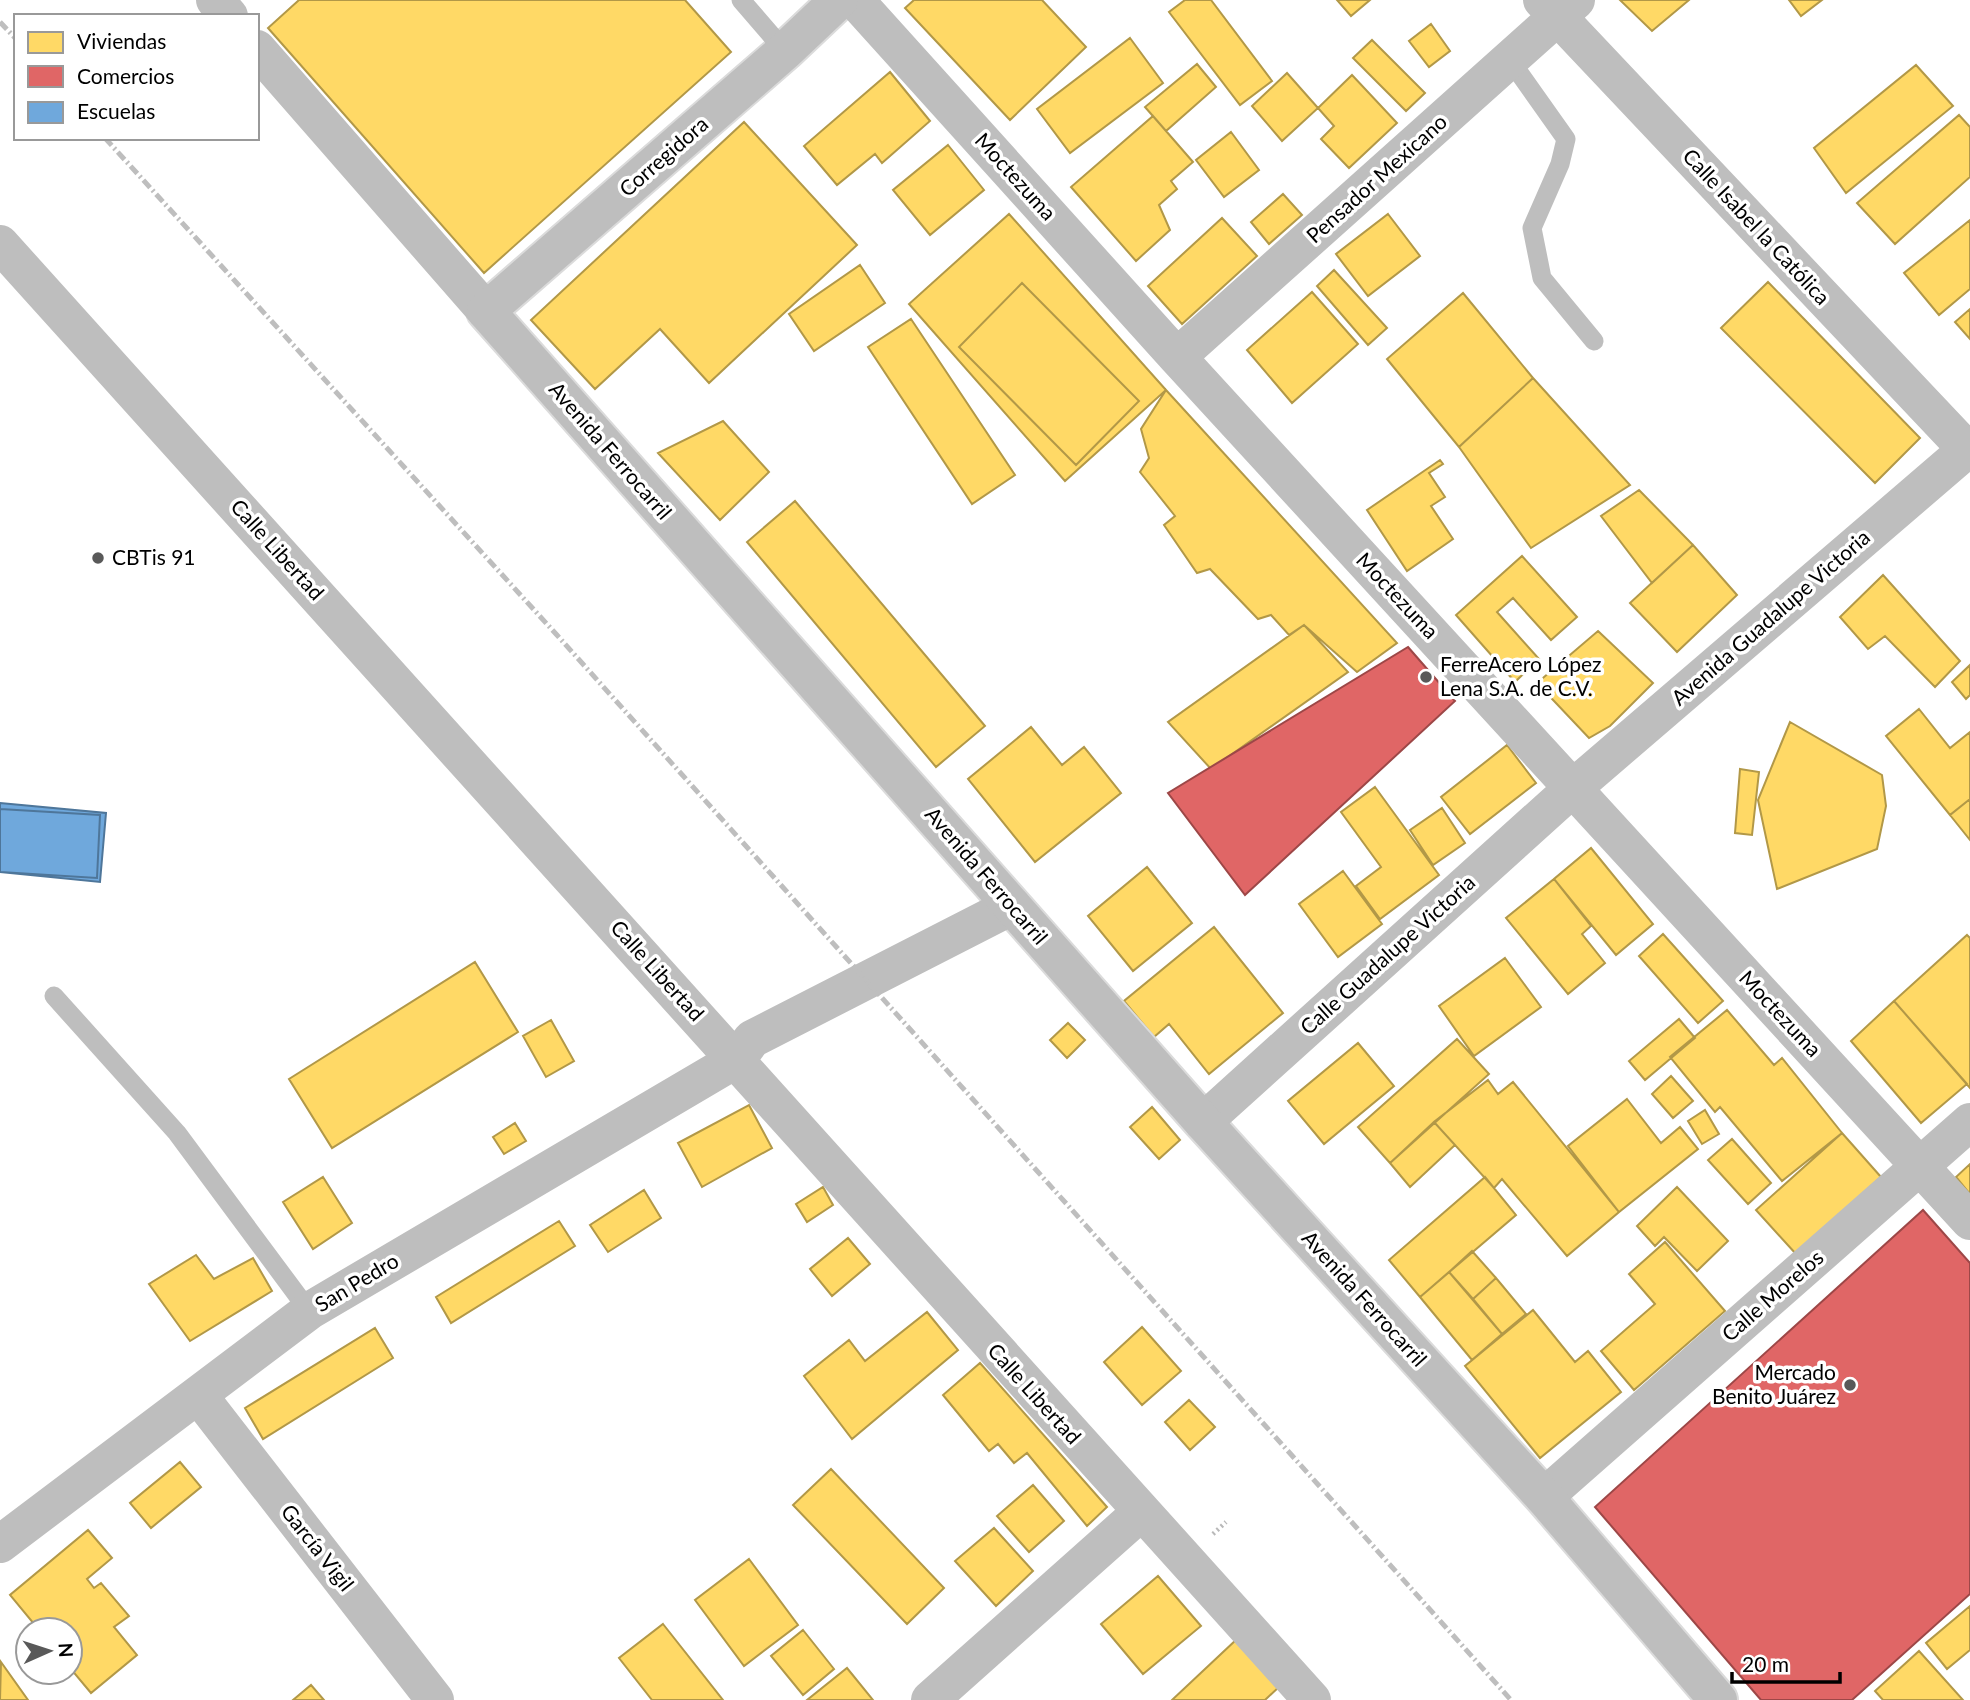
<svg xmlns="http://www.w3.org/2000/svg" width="1970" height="1700" font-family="Lato,sans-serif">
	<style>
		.homes { fill: #ffd966; stroke: #b29847; stroke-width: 2 }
		.shops { fill: #e06666; stroke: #9d4747; stroke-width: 2 }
		.schools { fill: #6fa8dc; stroke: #4e769a; stroke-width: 2 }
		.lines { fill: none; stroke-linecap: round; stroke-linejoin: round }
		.primary-casing { stroke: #dbdbdb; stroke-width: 42 }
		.path { stroke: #b9b9b9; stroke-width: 4.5; stroke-dasharray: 2 3.5; stroke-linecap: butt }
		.service { stroke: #bebebe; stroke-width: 19 }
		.minor { stroke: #bebebe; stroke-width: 38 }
		.primary { stroke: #bebebe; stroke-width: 38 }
		.rail { stroke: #bebebe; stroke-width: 5; stroke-dasharray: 10 3.5 2 3.5; stroke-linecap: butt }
		.poi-dot { fill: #595959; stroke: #fff; stroke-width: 2.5 }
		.labels { text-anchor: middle; stroke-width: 7; stroke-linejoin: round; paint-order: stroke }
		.street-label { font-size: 21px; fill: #000; stroke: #fff }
		.poi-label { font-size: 21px; fill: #000; stroke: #fff; text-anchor: start }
	</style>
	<rect width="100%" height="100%" fill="#fff"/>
	<path class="homes" d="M299,0H685L731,52L484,273L268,28Z
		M914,0H1042L1086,47L1010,120L905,8Z
		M1185,0H1211L1272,81L1240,105L1169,12Z
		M1337,0H1370L1351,16Z
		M1620,0H1689L1652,31Z
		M1789,0H1822L1801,16Z
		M1431,24L1450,51L1429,67L1409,41Z
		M1130,38L1163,83L1070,153L1037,109Z
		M1372,40L1425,93L1406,111L1353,58Z
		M1197,64L1216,87L1166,131L1145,107Z
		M1916,65L1953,106L1846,193L1814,148Z
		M890,72L930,121L882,163L875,154L837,185L804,146Z
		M1287,73L1318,108L1282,141L1252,106Z
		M1352,75L1397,123L1349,168L1321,139L1334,126L1318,108Z
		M1959,115L1970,127V177L1895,244L1857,203Z
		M1153,116L1193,162L1171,181L1177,189L1159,205L1170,230L1136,261L1071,187Z
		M744,122L857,245L709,383L660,329L595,389L531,320Z
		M1231,132L1259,170L1224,197L1196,160Z
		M948,145L984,190L930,235L893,190Z
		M1283,194L1302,215L1269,244L1251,222Z
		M1009,214L1166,390L1065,481L909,304Z
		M1388,214L1420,256L1368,296L1336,254Z
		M1222,218L1257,256L1182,324L1148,286Z
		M1970,220V289L1939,315L1904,273Z
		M860,265L885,303L814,351L789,314Z
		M1334,270L1387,328L1368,345L1317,286Z
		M1768,282L1920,438L1875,483L1721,328Z
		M1022,283L1139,401L1076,465L959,347Z
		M1312,292L1358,344L1292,403L1247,350Z
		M1463,293L1533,378L1459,447L1387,359Z
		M1970,309V339L1955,322Z
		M911,319L1015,475L972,504L868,347Z
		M1533,378L1630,485L1531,548L1459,447Z
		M1166,390L1397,643L1357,672L1304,625L1289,635L1271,615L1258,619L1210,569L1197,573L1164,525L1175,516L1140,472L1149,458L1141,429Z
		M723,421L769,472L720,520L658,453Z
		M1440,460L1443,464L1429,473L1445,497L1431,506L1453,539L1407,571L1367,510Z
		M1639,490L1693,545L1652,583L1601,516Z
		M795,501L985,726L936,767L747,542Z
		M1693,545L1737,595L1677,652L1630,603Z
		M1522,556L1577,617L1551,640L1513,598L1497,612L1539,659L1515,682L1456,615Z
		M1883,575L1960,661L1935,687L1885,636L1868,649L1840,617Z
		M1304,625L1348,672L1211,769L1168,722Z
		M1598,631L1653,683L1610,726L1589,738L1537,683Z
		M1970,665V695L1966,699L1952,682Z
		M1919,709L1950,748L1970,732V799L1950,815L1886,736Z
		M1790,722L1882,775L1886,806L1877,849L1777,889L1758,800Z
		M1031,727L1062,765L1084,747L1121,793L1035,862L968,779Z
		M1507,745L1536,783L1470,834L1441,797Z
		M1740,769L1759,772L1752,835L1735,833Z
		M1375,787L1439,875L1380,919L1356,886L1381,867L1341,812Z
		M1970,799V840L1950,815Z
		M1442,808L1465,843L1433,865L1410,830Z
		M1591,848L1653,924L1616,955L1554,879Z
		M1147,867L1192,923L1133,971L1088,916Z
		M1343,871L1382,924L1338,957L1299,904Z
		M1554,879L1591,926L1582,934L1605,963L1568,994L1506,918Z
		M1214,927L1283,1013L1209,1074L1169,1024L1154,1037L1124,1001Z
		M1663,934L1723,1001L1698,1023L1639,956Z
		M1967,935L1970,938V1088L1894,1001Z
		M1505,958L1541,1007L1474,1056L1439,1006Z
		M475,962L518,1032L332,1148L289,1079Z
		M1894,1001L1967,1084L1921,1123L1851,1041Z
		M1727,1010L1774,1065L1782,1058L1842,1133L1782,1181L1720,1107L1715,1112L1670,1057Z
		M1679,1019L1695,1038L1645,1080L1629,1061Z
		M551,1020L574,1061L546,1077L523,1036Z
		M1068,1023L1085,1040L1067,1058L1050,1040Z
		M1457,1039L1489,1074L1390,1163L1358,1127Z
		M1358,1043L1394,1086L1324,1144L1288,1101Z
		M1671,1076L1693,1101L1673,1118L1652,1094Z
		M1488,1080L1498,1094L1513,1082L1619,1212L1567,1256L1502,1179L1494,1188L1434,1122Z
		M1627,1099L1661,1143L1680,1127L1698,1149L1619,1212L1568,1146Z
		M749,1105L772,1148L702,1187L678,1143Z
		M1152,1107L1180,1140L1159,1159L1130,1127Z
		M1705,1110L1719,1134L1702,1144L1688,1121Z
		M1434,1122L1455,1145L1410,1187L1390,1163Z
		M515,1123L526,1141L504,1154L493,1137Z
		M1842,1133L1881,1177L1796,1254L1756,1210Z
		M1732,1139L1771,1183L1748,1204L1708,1160Z
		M1970,1164V1194L1956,1177Z
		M323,1177L352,1223L313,1249L283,1202Z
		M1485,1177L1516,1215L1420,1297L1389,1260Z
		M823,1187L833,1205L807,1222L796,1204Z
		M1677,1187L1728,1241L1697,1271L1664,1237L1655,1246L1637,1226Z
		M644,1190L661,1218L608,1252L590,1225Z
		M559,1221L575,1246L451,1323L436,1297Z
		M848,1238L870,1264L832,1296L810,1269Z
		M1665,1242L1725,1311L1634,1390L1601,1351L1655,1304L1629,1274Z
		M1472,1251L1496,1278L1473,1299L1449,1272Z
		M196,1255L214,1279L253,1258L272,1291L190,1341L149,1284Z
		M1449,1272L1502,1334L1472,1360L1420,1297Z
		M1496,1278L1526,1314L1502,1334L1473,1299Z
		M1533,1310L1575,1362L1588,1351L1621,1392L1540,1458L1465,1366Z
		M927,1312L958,1350L852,1439L804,1376L849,1340L865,1361Z
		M1142,1327L1181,1371L1142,1405L1104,1362Z
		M375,1328L393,1358L263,1439L245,1408Z
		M980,1363L1107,1507L1087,1526L1027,1453L1014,1463L998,1444L989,1451L943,1395Z
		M1189,1400L1215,1427L1190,1450L1165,1422Z
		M180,1462L201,1487L151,1528L130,1503Z
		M831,1469L944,1588L907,1624L793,1505Z
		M1033,1485L1064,1521L1029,1552L997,1516Z
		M994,1528L1033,1571L996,1606L955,1561Z
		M88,1530L112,1558L87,1579L94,1588L101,1583L129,1616L114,1627L137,1655L91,1693L70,1668V1630H39L10,1595Z
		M749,1559L798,1625L744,1666L695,1600Z
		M1158,1576L1201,1626L1143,1674L1101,1624Z
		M1970,1606V1650L1947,1669L1926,1643Z
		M663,1624L723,1700H652L619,1658Z
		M803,1630L834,1669L803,1695L771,1656Z
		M1237,1639L1280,1686L1265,1700H1172Z
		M1919,1651L1963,1700H1883L1875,1691Z
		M1,1662L28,1700H0Z
		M847,1668L873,1700H807Z
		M311,1685L324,1700H293Z"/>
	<path class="shops" d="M1408,647L1455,701L1245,895L1168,793Z
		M1923,1210L1970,1263V1594L1852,1700H1761L1595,1507Z"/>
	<path class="schools" d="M0,803L106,813L100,882L0,872Z
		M0,809L100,815L97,878L0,872Z"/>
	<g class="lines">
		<defs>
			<path id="primary" d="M839,0L785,51L486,311L1203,1122L1544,1497L1718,1700"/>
		</defs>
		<use href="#primary" class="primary-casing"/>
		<path class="path" d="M1213,1534L1226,1522"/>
		<path class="service" d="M741,0L785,51
			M1510,60L1566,139L1560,164L1532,228L1542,278L1594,341
			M54,996L177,1133L309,1311"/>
		<path class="minor" d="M215,0L229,16
			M855,0L1177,357L1970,1221
			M1542,0L1970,453
			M257,49L486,311
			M0,244L1312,1700
			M1177,357L1576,0
			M1203,1122L1573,788L1970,447
			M199,1396L435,1700
			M1544,1497L1970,1122
			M0,1544L309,1311L737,1059L752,1039L1012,906
			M930,1700L1140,1513"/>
		<use href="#primary" class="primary"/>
		<path class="rail" d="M0,22L16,39
			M105,138L556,634L1511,1700"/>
	</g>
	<g class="poi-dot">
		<circle cx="98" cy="558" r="7"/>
		<circle cx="1426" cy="677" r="7"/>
		<circle cx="1850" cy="1385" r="7"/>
	</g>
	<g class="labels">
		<g class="street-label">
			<text transform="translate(664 157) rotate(-41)" y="7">Corregidora</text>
			<text transform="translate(1015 177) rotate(48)" y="7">Moctezuma</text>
			<text transform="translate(1377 179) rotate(-42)" y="7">Pensador Mexicano</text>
			<text transform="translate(1756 227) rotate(47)" y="7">Calle Isabel la Católica</text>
			<text transform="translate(610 451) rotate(49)" y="7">Avenida Ferrocarril</text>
			<text transform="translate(277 550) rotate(48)" y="7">Calle Libertad</text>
			<text transform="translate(1397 596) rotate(47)" y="7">Moctezuma</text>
			<text transform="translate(1771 618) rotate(-41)" y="7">Avenida Guadalupe Victoria</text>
			<text transform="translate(986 876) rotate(49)" y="7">Avenida Ferrocarril</text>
			<text transform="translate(1388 955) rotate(-42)" y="7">Calle Guadalupe Victoria</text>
			<text transform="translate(657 971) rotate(48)" y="7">Calle Libertad</text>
			<text transform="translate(1780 1014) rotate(47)" y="7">Moctezuma</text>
			<text transform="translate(357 1283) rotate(-31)" y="7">San Pedro</text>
			<text transform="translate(1773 1296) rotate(-41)" y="7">Calle Morelos</text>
			<text transform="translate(1364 1299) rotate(48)" y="7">Avenida Ferrocarril</text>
			<text transform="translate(1034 1394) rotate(48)" y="7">Calle Libertad</text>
			<text transform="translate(317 1548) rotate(52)" y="7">García Vigil</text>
		</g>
		<g class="poi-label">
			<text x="112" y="565">CBTis 91</text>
			<text x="1440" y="672">FerreAcero López<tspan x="1440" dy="24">Lena S.A. de C.V.</tspan></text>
			<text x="1836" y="1380" text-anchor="end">Mercado<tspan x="1836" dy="24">Benito Juárez</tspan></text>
		</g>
	</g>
	<rect x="14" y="14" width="245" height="126" fill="#ffffff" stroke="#999999" stroke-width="2"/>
	<rect x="28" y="32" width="35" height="21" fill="#ffd966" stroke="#999999" stroke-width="2"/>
	<text x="77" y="49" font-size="21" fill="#000000">Viviendas</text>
	<rect x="28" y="66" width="35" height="21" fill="#e06666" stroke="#999999" stroke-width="2"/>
	<text x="77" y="84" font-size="21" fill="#000000">Comercios</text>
	<rect x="28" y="102" width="35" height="21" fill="#6fa8dc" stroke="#999999" stroke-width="2"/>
	<text x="77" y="119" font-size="21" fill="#000000">Escuelas</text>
	<g transform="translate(49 1651) rotate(87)"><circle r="33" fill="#ffffff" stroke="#999999" stroke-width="2"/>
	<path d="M0-5L12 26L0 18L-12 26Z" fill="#595959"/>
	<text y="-10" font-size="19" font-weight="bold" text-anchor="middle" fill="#000000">N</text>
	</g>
	<path d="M1732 1672v10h108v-10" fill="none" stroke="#000000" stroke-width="3.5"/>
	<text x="1742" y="1672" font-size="21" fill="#000000" stroke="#ffffff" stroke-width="5" paint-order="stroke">20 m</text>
</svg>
